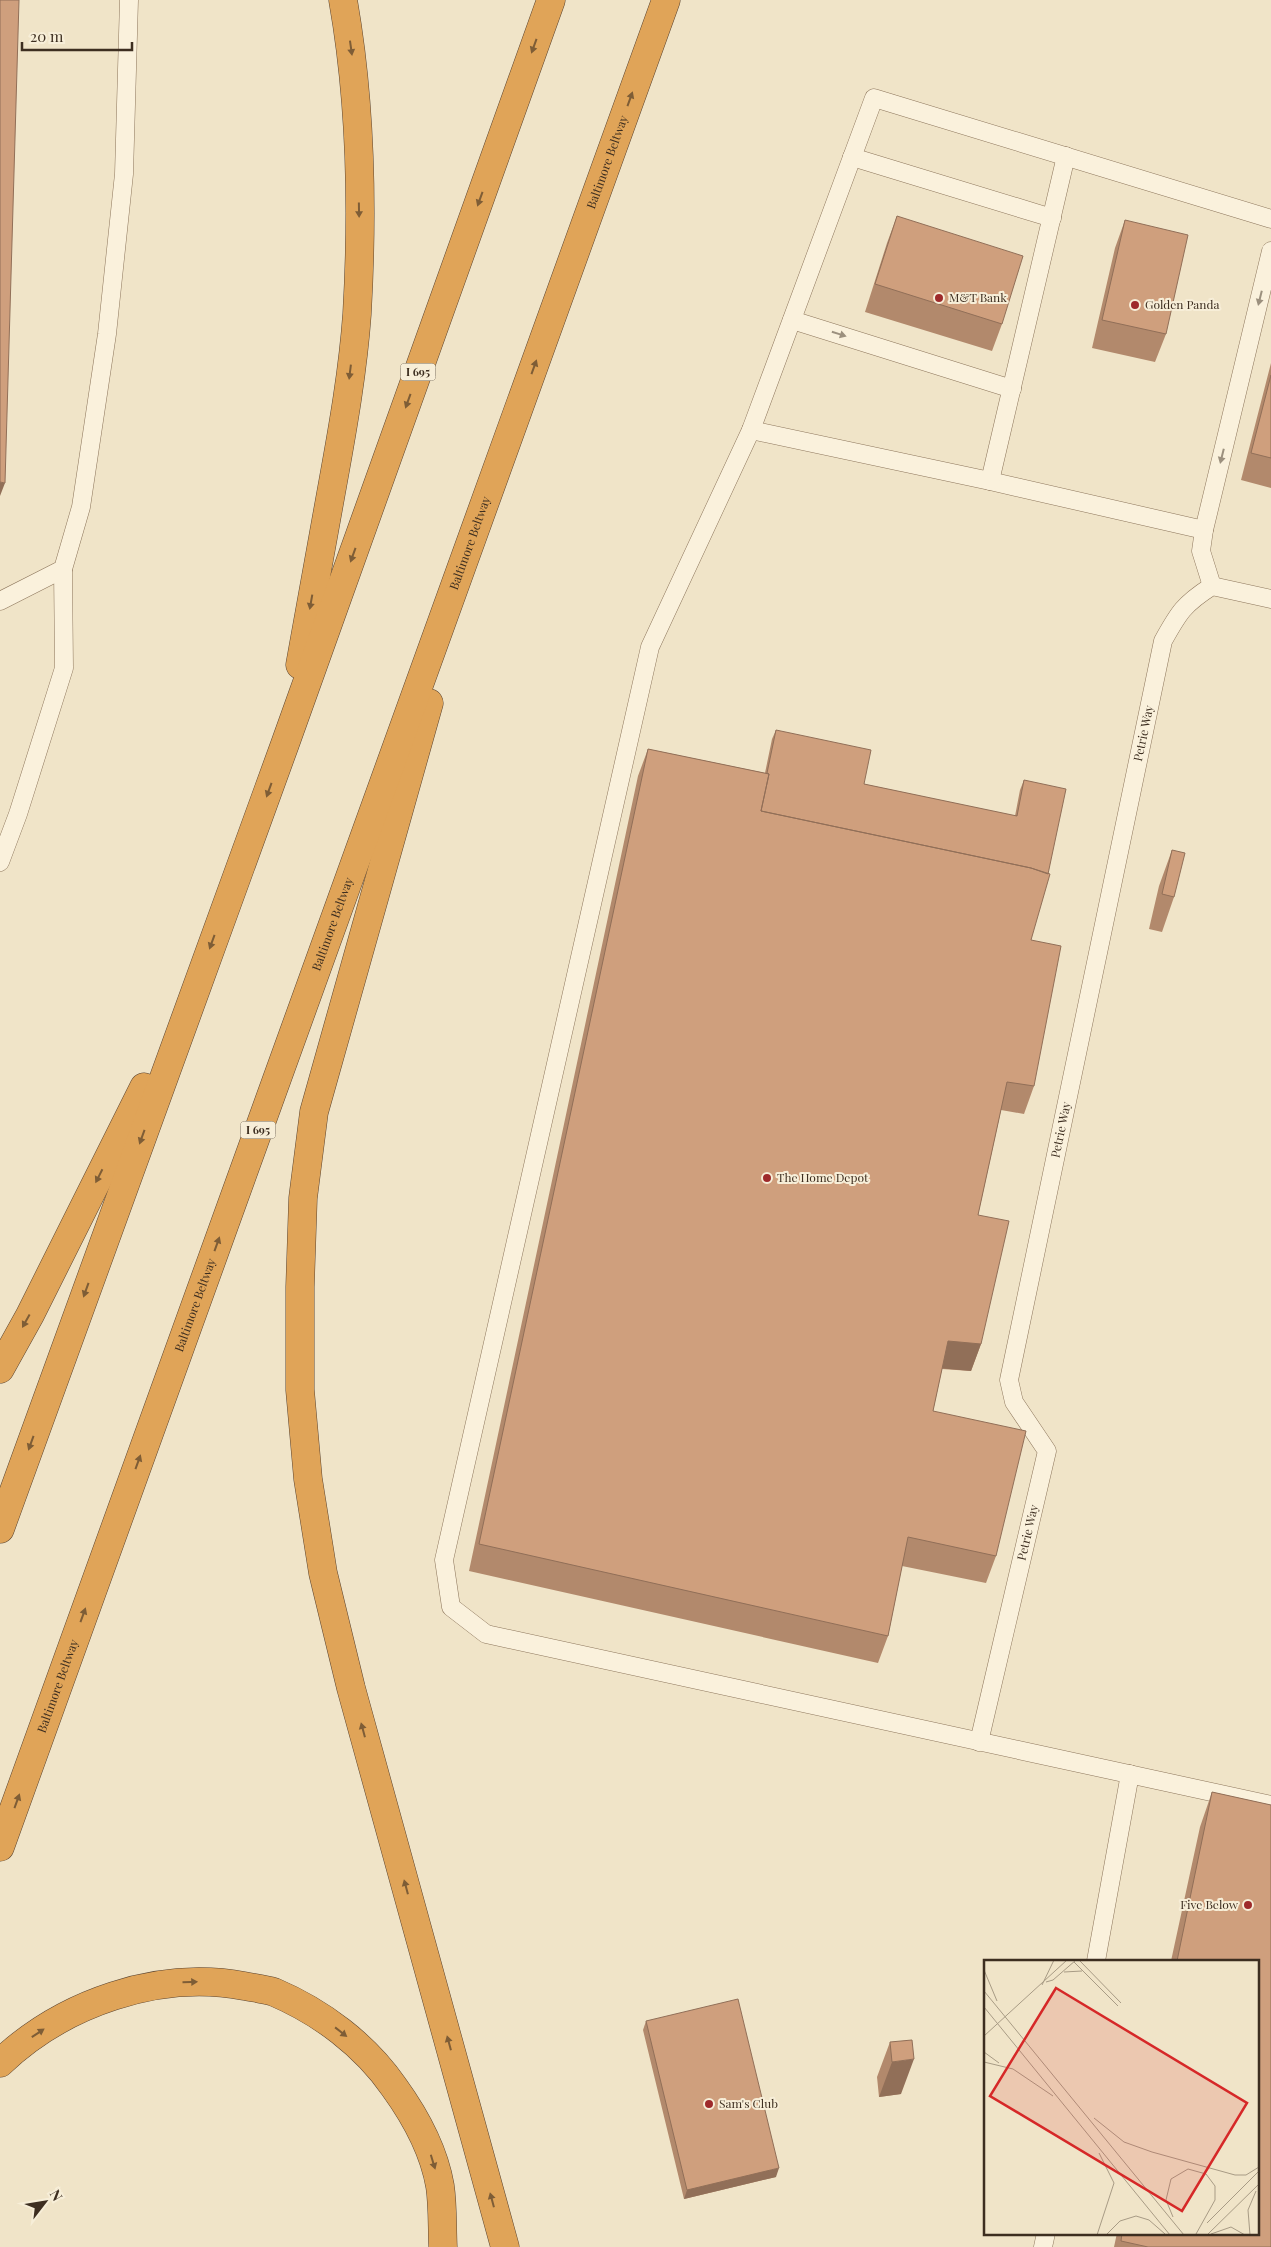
<svg xmlns="http://www.w3.org/2000/svg" width="1271" height="2247" font-family="'Playfair Display',serif">
	<style>
		.lines { fill: none; stroke-linecap: round; stroke-linejoin: round }
		.service-casing { stroke: #8d765c; stroke-width: 19 }
		.motorway-casing { stroke: #5b4430; stroke-width: 29 }
		.service { stroke: #faf1dc; stroke-width: 18 }
		.motorway { stroke: #e0a458; stroke-width: 28 }
		.wall { fill: #b2896c }
		.shaded-wall { fill: #916f58 }
		.building { fill: #cf9f7d; stroke: #916f58 }
		.oneway { fill: #7e5d36 }
		.oneway2 { fill: #9c907e }
		.poi-dot { fill: #9e2a2b; stroke: #f7eed8; stroke-width: 2 }
		.labels { text-anchor: middle; stroke-width: 4; stroke-linejoin: round; paint-order: stroke }
		.shield { fill: #f7eed8; stroke: #756857; stroke-width: 1 }
		.shield-label { font-size: 11px; font-weight: bold; fill: #3d2e20 }
		.street-label { font-size: 12px; fill: #3d2e20; stroke: #f7eed8 }
		.poi-label { font-size: 12px; fill: #3d2e20; stroke: #f7eed8; text-anchor: start }
		.inset-road { fill: none; stroke: #a89b85; stroke-width: 1 }
		.view { fill: #d62828; fill-opacity: 0.15; stroke: #d62828; stroke-width: 2.5 }
		.inset-edge { fill: none; stroke: #3d2e20; stroke-width: 2.5 }
	</style>
	<rect width="100%" height="100%" fill="#f0e4c8"/>
	<g class="lines">
		<defs>
			<g id="service">
				<path d="M852,157L1052,218"/>
				<path d="M1271,219L874,98L751,430L650,647L444,1560L451,1607L486,1634L1271,1805"/>
				<path d="M792,320L1012,389"/>
				<path d="M751,430L990,481L1204,530"/>
				<path d="M990,481L1066,156"/>
				<path d="M1212,586L1201,551L1204,530L1271,251"/>
				<path d="M0,601L63,569L81,507L107,334L124,174L129,0"/>
				<path d="M0,862L18,814L64,668L63,569"/>
				<path id="s1" d="M979,1742L1047,1451L1014,1402L1009,1380L1163,641C1179,612 1184,604 1212,586L1271,599"/>
				<path d="M1096,1961L1130,1774"/>
				<path d="M1043,2247L1046,2233"/>
			</g>
			<g id="motorway">
				<path d="M300,665C311,604 322,543 333,482C343,427 353,370 357,314C363,210 361,102 343,0"/>
				<path d="M429,703L314,1112L303,1198L300,1287V1390L308,1479L323,1573L351,1688L505,2247"/>
				<path d="M0,1369L30,1315L144,1087"/>
				<path d="M0,1529L285,744L551,0"/>
				<path id="s2" d="M0,1847L666,0"/>
				<path d="M0,2063C63,2003 158,1970 244,1986C254,1988 265,1989 274,1992C321,2012 365,2045 394,2087C415,2116 434,2151 440,2186C443,2206 442,2227 443,2247"/>
			</g>
		</defs>
		<use href="#service" class="service-casing"/>
		<use href="#motorway" class="motorway-casing"/>
		<use href="#service" class="service"/>
		<use href="#motorway" class="motorway"/>
	</g>
	<path class="wall" d="M897,216L1002,324L992,351L865,312L887,243Z
		M1125,220L1166,334L1155,362L1092,348L1115,248Z
		M1271,363V488L1241,480Z
		M776,730L864,784L1015,816L1020,790L1024,780L1031,940L1034,1086L1024,1114L1001,1110L978,1215L981,1344L971,1371L942,1369L933,1411L996,1556L986,1583L902,1566L888,1636L878,1663L469,1571L638,776L648,749L765,773L772,739Z
		M1172,850L1174,897L1162,932L1149,929L1159,886Z
		M1212,1792L1271,1805V2247H1114L1117,2233H1257V1961H1171L1200,1827Z
		M646,2021L776,2177L684,2199L643,2030Z
		M890,2042L901,2094L879,2097L877,2077Z"/>
	<path class="shaded-wall" d="M0,482L5,483L0,496Z
		M948,1341L981,1344L971,1371L938,1368Z
		M914,2059L901,2094L879,2097L892,2062Z
		M779,2168L776,2177L684,2199L687,2190Z"/>
	<path class="building" d="M0,0H19L5,483L0,482Z
		M897,216L1023,256L1002,324L875,284Z
		M1125,220L1188,235L1166,334L1102,320Z
		M1271,375V458L1251,453Z
		M776,730L871,750L864,784L1017,816L1024,780L1066,789L1048,874L1031,868L761,811L769,774L767,773Z
		M648,749L769,774L761,811L1031,868L1050,874L1031,940L1061,946L1034,1086L1007,1082L978,1215L1009,1221L981,1344L948,1341L933,1411L1026,1431L996,1556L908,1537L888,1636L479,1544Z
		M1172,850L1185,853L1174,897L1162,894Z
		M1212,1792L1271,1805V2247H1148L1121,2241L1122,2233H1257V1961H1177Z
		M738,1999L779,2168L687,2190L646,2021Z
		M912,2040L914,2059L892,2062L890,2042Z"/>
	<defs><path id="oneway-solid" d="M-6-.8H1V-3.2L6.5 0L1 3.2V.8H-6Z" transform="scale(1.25)"/></defs>
	<g class="oneway">
		<use href="#oneway-solid" transform="translate(534 46) rotate(110)"/>
		<use href="#oneway-solid" transform="translate(351 48) rotate(82)"/>
		<use href="#oneway-solid" transform="translate(630 99) rotate(-70)"/>
		<use href="#oneway-solid" transform="translate(480 199) rotate(110)"/>
		<use href="#oneway-solid" transform="translate(359 210) rotate(89)"/>
		<use href="#oneway-solid" transform="translate(534 367) rotate(-70)"/>
		<use href="#oneway-solid" transform="translate(350 372) rotate(97)"/>
		<use href="#oneway-solid" transform="translate(408 401) rotate(110)"/>
		<use href="#oneway-solid" transform="translate(353 555) rotate(110)"/>
		<use href="#oneway-solid" transform="translate(311 602) rotate(100)"/>
		<use href="#oneway-solid" transform="translate(269 790) rotate(110)"/>
		<use href="#oneway-solid" transform="translate(212 942) rotate(110)"/>
		<use href="#oneway-solid" transform="translate(142 1137) rotate(110)"/>
		<use href="#oneway-solid" transform="translate(99 1176) rotate(117)"/>
		<use href="#oneway-solid" transform="translate(217 1244) rotate(-70)"/>
		<use href="#oneway-solid" transform="translate(86 1290) rotate(110)"/>
		<use href="#oneway-solid" transform="translate(26 1321) rotate(119)"/>
		<use href="#oneway-solid" transform="translate(31 1443) rotate(110)"/>
		<use href="#oneway-solid" transform="translate(138 1462) rotate(-70)"/>
		<use href="#oneway-solid" transform="translate(83 1615) rotate(-70)"/>
		<use href="#oneway-solid" transform="translate(363 1730) rotate(-105)"/>
		<use href="#oneway-solid" transform="translate(17 1801) rotate(-70)"/>
		<use href="#oneway-solid" transform="translate(406 1887) rotate(-105)"/>
		<use href="#oneway-solid" transform="translate(190 1982) rotate(-2)"/>
		<use href="#oneway-solid" transform="translate(341 2032) rotate(38)"/>
		<use href="#oneway-solid" transform="translate(38 2033) rotate(-34)"/>
		<use href="#oneway-solid" transform="translate(449 2043) rotate(-105)"/>
		<use href="#oneway-solid" transform="translate(433 2162) rotate(73)"/>
		<use href="#oneway-solid" transform="translate(492 2200) rotate(-105)"/>
	</g>
	<g class="oneway2">
		<use href="#oneway-solid" transform="translate(1260 298) rotate(104)"/>
		<use href="#oneway-solid" transform="translate(839 334) rotate(18)"/>
		<use href="#oneway-solid" transform="translate(1222 456) rotate(104)"/>
	</g>
	<g class="poi-dot">
		<circle cx="939" cy="298" r="5"/>
		<circle cx="1135" cy="305" r="5"/>
		<circle cx="767" cy="1178" r="5"/>
		<circle cx="1248" cy="1905" r="5"/>
		<circle cx="709" cy="2104" r="5"/>
	</g>
	<g class="labels">
		<g class="shield">
			<rect x="400.5" y="363.5" width="35" height="17" rx="4"/>
			<rect x="240.5" y="1121.5" width="35" height="17" rx="4"/>
		</g>
		<g class="shield-label">
			<text x="418" y="376">I 695</text>
			<text x="258" y="1134">I 695</text>
		</g>
		<g class="street-label">
			<text dy="4" stroke="none"><textPath href="#s2" startOffset="1791">Baltimore Beltway</textPath></text>
			<text dy="4" stroke="none"><textPath href="#s2" startOffset="1386">Baltimore Beltway</textPath></text>
			<text dy="4" stroke="none"><textPath href="#s1" startOffset="1041">Petrie Way</textPath></text>
			<text dy="4" stroke="none"><textPath href="#s2" startOffset="981">Baltimore Beltway</textPath></text>
			<text dy="4" stroke="none"><textPath href="#s1" startOffset="636">Petrie Way</textPath></text>
			<text dy="4" stroke="none"><textPath href="#s2" startOffset="576">Baltimore Beltway</textPath></text>
			<text dy="4" stroke="none"><textPath href="#s1" startOffset="215">Petrie Way</textPath></text>
			<text dy="4" stroke="none"><textPath href="#s2" startOffset="171">Baltimore Beltway</textPath></text>
		</g>
		<g class="poi-label">
			<text x="949" y="302">M&amp;T Bank</text>
			<text x="1145" y="309">Golden Panda</text>
			<text x="777" y="1182">The Home Depot</text>
			<text x="1238" y="1909" text-anchor="end">Five Below</text>
			<text x="719" y="2108">Sam's Club</text>
		</g>
	</g>
	<g transform="translate(984 1960)">
		<rect width="275" height="275" fill="#f0e4c8"/>
		<path class="inset-road" d="M95,0L137,43M90,2L134,46M0,10L13,41M80,12L98,11M62,22L69,20L92,0M58,25L70,0M0,31L200,275M0,47L186,275M0,76L83,0M0,92L15,103M0,102L29,109L69,136M110,158L140,182L168,192L251,215H262L275,207M189,257L182,240L187,219L204,209L222,214L231,226V240L212,274M223,263L275,211M227,274L247,267L261,275M113,275L130,223L115,193M122,275L136,261L152,256L165,260L181,274M223,275L275,224M266,275L264,250L272,231"/>
		<path class="view" d="M72,28L263,143L198,251L6,136Z"/>
		<rect width="275" height="275" class="inset-edge"/>
	</g>
	<g transform="translate(45 2202) rotate(59)" stroke="#f7eed8" stroke-width="4" paint-order="stroke">
	<path d="M0-4L9 19L0 12L-9 19Z" fill="#3d2e20"/>
	<text y="-8" font-size="14" font-weight="bold" text-anchor="middle" fill="#3d2e20">N</text>
	</g>
	<path d="M22 42v8h110v-8" fill="none" stroke="#3d2e20" stroke-width="2.5"/>
	<text x="30" y="42" font-size="15" fill="#3d2e20" stroke="#f7eed8" stroke-width="4" paint-order="stroke">20 m</text>
</svg>
